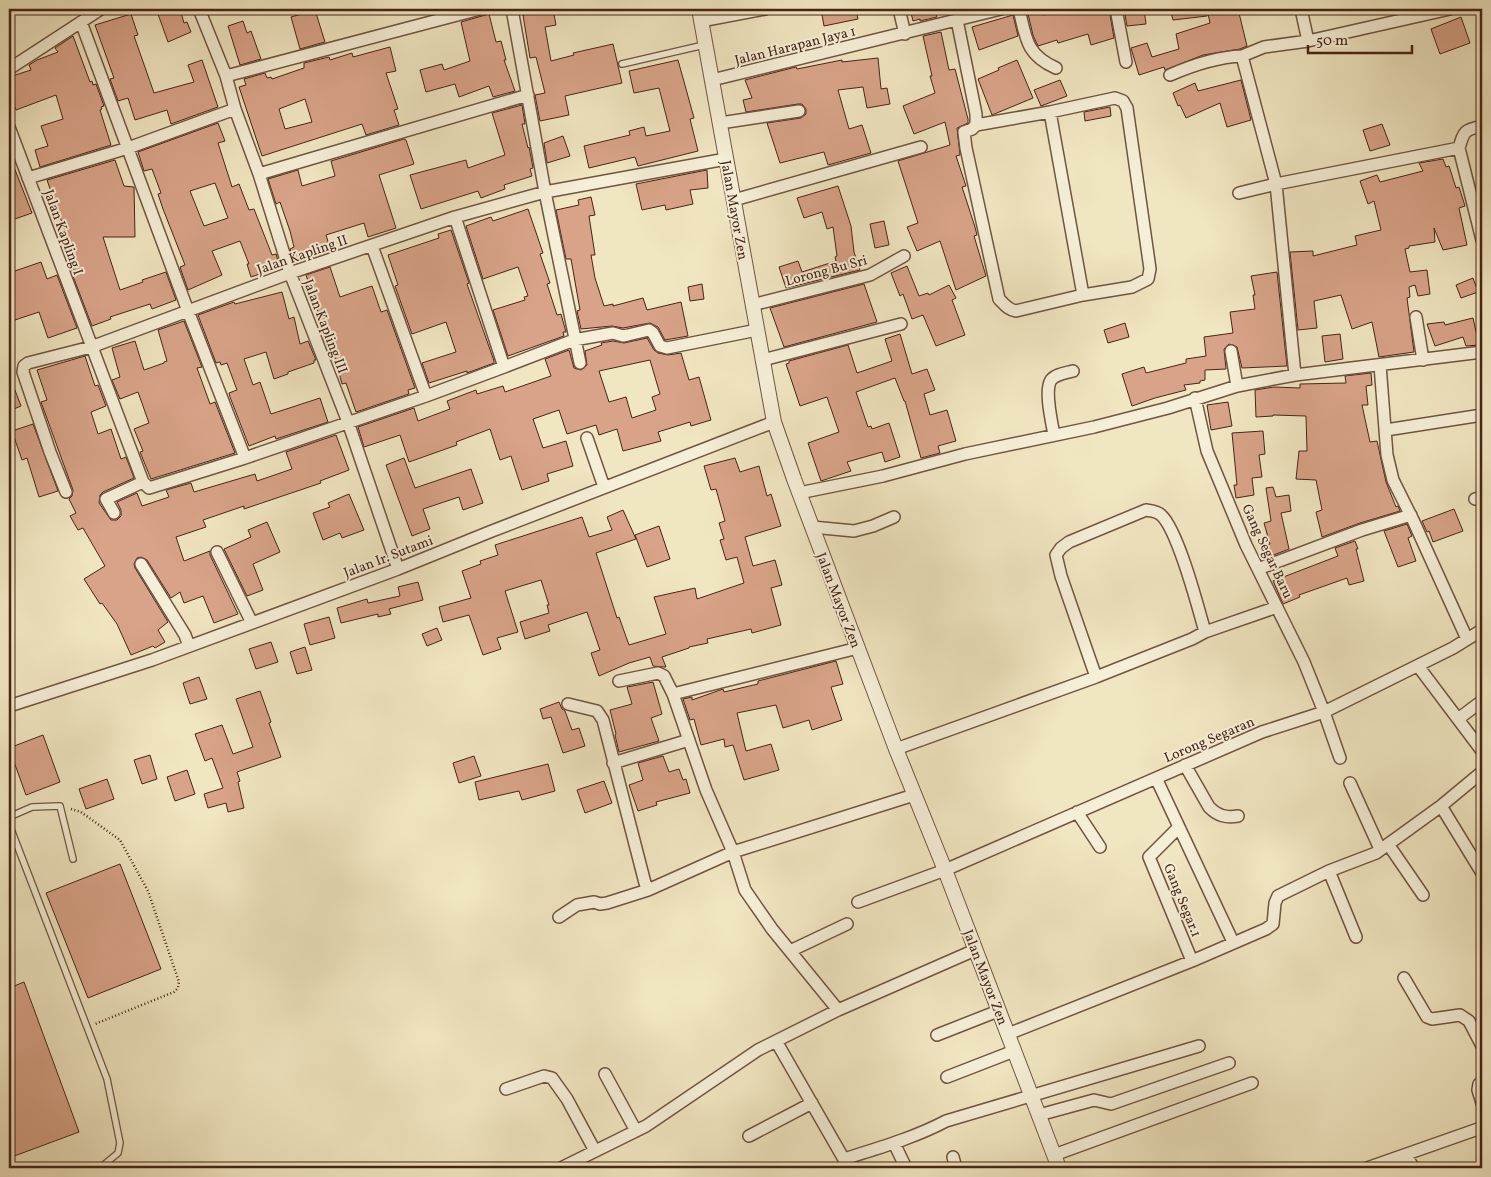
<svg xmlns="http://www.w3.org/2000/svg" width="1491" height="1177" font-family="Vollkorn,serif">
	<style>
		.building { fill: #d8a388; stroke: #472416; fill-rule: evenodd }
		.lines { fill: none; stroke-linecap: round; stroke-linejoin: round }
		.service-casing { stroke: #715441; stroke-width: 8 }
		.minor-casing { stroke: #715441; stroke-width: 14 }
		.tertiary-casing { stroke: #715441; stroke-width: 16 }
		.path { stroke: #472416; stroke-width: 2.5; stroke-dasharray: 1 2.5; stroke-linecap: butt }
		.service { stroke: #f5efd7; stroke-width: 5.5 }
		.minor { stroke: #f5efd7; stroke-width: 11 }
		.tertiary { stroke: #f5efd7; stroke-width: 14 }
		.labels { text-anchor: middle; stroke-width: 4; stroke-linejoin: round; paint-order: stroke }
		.street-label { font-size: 14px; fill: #472416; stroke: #f5efd7 }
	</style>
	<rect width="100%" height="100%" fill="#f0e6c1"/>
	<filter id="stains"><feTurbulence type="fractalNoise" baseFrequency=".004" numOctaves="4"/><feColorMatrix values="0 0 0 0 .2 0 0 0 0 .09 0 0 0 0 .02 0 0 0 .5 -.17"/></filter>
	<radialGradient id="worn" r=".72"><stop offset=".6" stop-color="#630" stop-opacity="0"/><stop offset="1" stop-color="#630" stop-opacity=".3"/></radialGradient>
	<path class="building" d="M174,9H180L184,23L187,22L191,32L168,42L158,14Z
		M553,9L556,25L545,27L551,61L574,55L573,53L613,44L622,83L565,96L569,115L540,121L535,95L545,93L536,57L530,58L523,15Z
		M821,9H856L858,19L824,26Z
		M910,9H944V12L936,14L937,17L920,21V19L913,21Z
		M1064,9H1109L1114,38L1091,45L1088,34L1058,43L1057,40L1038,46L1033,35L1028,14L1041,10L1043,15Z
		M1124,9H1144L1146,24L1127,26Z
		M1170,9H1206L1207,16L1173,20Z
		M1207,9H1238L1247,46L1240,49L1203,55L1165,70L1164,67L1139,75L1131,48L1147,43L1152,57L1179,49L1176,34L1210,23Z
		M315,10L325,42L300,49L291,17Z
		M131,14L138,35L134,36L154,93L194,82L188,65L202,60L218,107L171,124L167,110L135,120L128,98L118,101L110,79L114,78L95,25Z
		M489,14L496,42L501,41L506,60H504L515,91L493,97L489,86L459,97L455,84L426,92L420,70L442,64L444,70L470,61L461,22Z
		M1013,15L1018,36L979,50L972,27Z
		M1461,17L1470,43L1440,54L1431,29Z
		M243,21L247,33L251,31L261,59L240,65L228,26Z
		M941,32L949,70L955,69L968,119V123L957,128L960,155L956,156L966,186L962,187L975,227L977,235L974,236L986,276L956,290L940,241L917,251L907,227L918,223L898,161L950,145L945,122L914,134L903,106L935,93L930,76H932L923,36Z
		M73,36L90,82L92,81L93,85L96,84L104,106L101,107L102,109L100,110L111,145L40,167L35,150L48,146L41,126L63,119L56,95L16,110L11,96L14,95L9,77L31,70L29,65L37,60L58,52L55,48Z
		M390,47L396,71L386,73L398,109L394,110L399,125L366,135L362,124L262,156L239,87L246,85L244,79L265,73L267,78L271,77L272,79L304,68V63L329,57L330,60L352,53L353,57ZM305,99L312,122L285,129L279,109Z
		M878,58L881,89L887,88L890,104L867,108L863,87L838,90L849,129L862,125L871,153L828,165L824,152L780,163L767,123L801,118L806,114V109L802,104H798L746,112L743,100L752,98L745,80L796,67L797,69L842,60V62Z
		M678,60L694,118L690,119L698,151L638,166L635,157L589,168L584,146L630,135L629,131L644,127L646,136L670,131L659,88L634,93L629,71Z
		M1017,60L1033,98L992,115L978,79L999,70L998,68Z
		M1060,80L1067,96L1041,106L1034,90Z
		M1241,80L1251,120L1227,127L1220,103L1186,118L1180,105L1178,106L1173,93L1195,83L1198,91Z
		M522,105L525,124H522L528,148L529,147L533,168L530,169L532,176L504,185L505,189L481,198L478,191L421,209L410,175L466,160L468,168L505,155L492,113Z
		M1110,107L1111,116L1085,121L1084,112Z
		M218,123L225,141L218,143L232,187L239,184L249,210L254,209L272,255L276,254L280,267L251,277L247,264H249L240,241L212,251L222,275L188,290L180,267L185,265L163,209L158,194L161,193L152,169L144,171L138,152ZM215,183L228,218L204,226L190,191Z
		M1382,124L1390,145L1370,151L1363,130Z
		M563,136L570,156L547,163L544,143Z
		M404,139L406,140L414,164L379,175L396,228L368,237L364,223L326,235L331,251L299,262L298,260L294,262L290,249L294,247L290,231L280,202L276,204L268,179L298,170L302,186L335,176L331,161Z
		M9,157H10L32,213L9,221Z
		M1443,159L1446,167L1449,166L1456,188L1459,187L1465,206L1459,208L1467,245L1443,250L1434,228L1435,242L1409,246V248L1405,249L1410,272L1427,270L1430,294L1418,296L1415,285L1409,287L1410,297L1407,298L1414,352L1379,357L1372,322L1352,329L1341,295L1314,301L1317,328L1298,330L1290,252L1313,251V256L1357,245L1355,236L1381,230L1374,201L1368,204L1360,181L1377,175L1380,182L1423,171L1419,163Z
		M115,160L124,186L134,187L135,237H103L120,290L143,282L142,280L166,272L176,300L152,309L150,304L110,317L111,319L92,326L71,271L74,270L63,232L65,231L47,180Z
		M707,170L708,188L690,190L693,204L666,210L665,205L642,210L636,184Z
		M838,186L851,226L854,252L860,270L786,288L779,267L798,261L802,272L836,261L835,257L837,256L833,227L827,229L822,212L804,218L797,198Z
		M591,197L595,215L589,216L595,255H591L595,278L604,306L613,304V306L643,298L647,310L681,302L688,336L665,340L658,327L650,323L623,328L612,326L581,329L577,311L580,310L571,259H566L556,210L579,205L578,200Z
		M528,209L543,253L540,254L550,283L547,284L557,315L561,314L566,332H563L564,336L508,356L493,310L525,300L524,297L528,296L518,267L483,279L466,226L491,217L493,221Z
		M884,221L889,245L875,248L870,224Z
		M451,230L469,283L467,284L494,361V363L467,373V371L429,383L422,363L456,352L446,322L412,334L395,286L398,285L388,255L439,238L438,234Z
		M41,262L47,279L57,275L77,328L48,338L39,312L9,322V273Z
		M907,266L919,296L928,293L929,295L949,285L956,298L952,300L965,335L936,346L923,315L912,319L903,294L900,296L891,273Z
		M330,267L340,297L372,286L381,312L387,310L415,388L408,390L409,394L356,412L346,383L342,384L334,354L330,355L323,337L326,336L306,275Z
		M1277,272L1287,366L1242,368L1237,347L1229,344L1224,349L1226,369L1205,370V380L1200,381V383L1184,385L1186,390L1155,398L1132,406L1122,374L1144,367L1146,373L1186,363V359L1206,356L1204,337L1233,333L1230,312L1255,309L1253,295H1255L1251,276Z
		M1473,278L1478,292L1461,298L1456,285Z
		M702,284L704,299L690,301L688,287Z
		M864,284L877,322L784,347L770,308Z
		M282,292L289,319L294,317L300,344L308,341L316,360H314V363L288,372V374L274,379L266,352L244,359L253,385L260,382L271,414L320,398L328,422L276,439L275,436L249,446L230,397L229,393L237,390L227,363L221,365L220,362L216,363L198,315L234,302L235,304Z
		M1473,318L1479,345L1466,346L1463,337L1435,346L1427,324L1444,322L1445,325Z
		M184,321L202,367L197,368L210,404L215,402L235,453L151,479L140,452L143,451L134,429L149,423L138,392L120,399L112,380L120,377L112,348L135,341L144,370L164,363V362L167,361L158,330Z
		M1125,323L1129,337L1108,343L1104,330Z
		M900,334L912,374L927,369L935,390L924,394L930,415L947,410L956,441L938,446L940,453L921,458L905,401H904L895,378L856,392L868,427L871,426L872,429L889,423L900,457L885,462L882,452L847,462L851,471L821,481L808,443L839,432L827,397L800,406L786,364L789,363V361L848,345L857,373L892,361L885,339Z
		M1340,334L1343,359L1325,362L1322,336Z
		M647,338L654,350L658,353L668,355L681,353L689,380L699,377L711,420L691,426L690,422L658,432L661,441L623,451L617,429L599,435L596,425L567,434L559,410L533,419L543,448L566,441L573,466L547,474L549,481L522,490L511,456L500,460L490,429L456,442L457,445L409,462L400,435L364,447L358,427L414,408L418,421L450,409L447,401L476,390L477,394L503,386L505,392L551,376L545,359L569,350L574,368L581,370L587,365L585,351L602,345L601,343L613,341L624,343ZM650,360L660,394L652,397L656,410L632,418L626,397L609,402L599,371Z
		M85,356L95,386L98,385L106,406L91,412L98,434L111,429L121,459L126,457L134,478L103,492L100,495L99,503L111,520H117L121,516V510L117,502L137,493L142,506L169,497L166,490L191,483L194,492L255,474L257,481L292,469L286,452L336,435L349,470L320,481L321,483L244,509V506L203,520L206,527L176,537L184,561L210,551V555L238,614L214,623L203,596L184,603L180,592L171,598L147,560L141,557L137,558L134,564L135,568L168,622L158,630L165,642L155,648L153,646L131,655L117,624L102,603L100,604L84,579L105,566L83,528L78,530L70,516L76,513L69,499L72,496L73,490L41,402L47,400L37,370Z
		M1371,373L1372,385L1366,386L1368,405H1362L1370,442L1377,441L1386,482L1396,507L1398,506L1400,511L1360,523L1322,537L1316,512L1322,510L1316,480L1296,479L1299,451H1307L1306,416L1273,415V416L1256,417L1255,390L1274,387L1300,388V384L1346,383L1345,376Z
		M9,377H10L21,406L9,411Z
		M1228,402L1232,426L1211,430L1207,405Z
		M33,424L58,491L39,497L27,458L22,460L12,431Z
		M1263,431L1265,454L1259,455L1262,477L1252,478L1254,495L1236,498L1234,485H1237L1232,433Z
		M404,458L415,488L471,469L483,503L463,510L459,497L423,509L430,529L412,536L386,465Z
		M735,458L740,472L759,466L767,496L771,494L781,526L745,537L753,566L775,560L782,585L771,588L781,625L752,633L751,629L707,639L708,643L689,647V648L662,657L666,667H664L653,666L650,657L629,663L599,676L591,653L600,650L587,612L548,625L550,631L525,639L520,622L549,613L547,605H549L541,580L505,591L518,632L497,638L501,649L483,655L469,615L443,622L439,607L471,598L462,571L481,564L480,561L498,555L495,545L582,517L589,537L612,530L607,517L623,510L636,539L596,553L617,618L619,617L629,645L666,634L654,597L695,588L697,599L744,583L737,557L726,560L720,540L724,539L719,523L725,521L716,489L711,490L704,466Z
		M1273,487L1276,497L1289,495L1291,511L1281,513L1289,549L1266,558L1263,546L1270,544L1264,523L1271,521L1266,488Z
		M349,494L364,530L342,538L340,533L323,540L313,513L330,507L328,503Z
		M1454,509L1463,531L1433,542L1429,531L1427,532L1422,521Z
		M267,522L280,552L253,564L263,590L247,596L224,549L251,537L248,530Z
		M1407,524L1412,536L1408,538L1416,561L1398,567L1384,531Z
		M659,526L670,559L647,567L635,535Z
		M1355,541L1358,549H1356L1364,581L1349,585L1347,578L1299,595L1300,597L1283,604L1273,581L1338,556L1335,548Z
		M418,582L423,600L389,609L391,614L378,617V614L341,623L337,608L367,599L368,603L400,596L398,587Z
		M329,617L335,638L310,645L304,624Z
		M437,628L442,640L427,646L422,634Z
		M271,642L278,662L256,669L249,649Z
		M305,647L312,670L297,674L290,652Z
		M836,661L843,684L831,687L842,720L812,730L809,720L783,728L776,705L737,713L746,751L771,744L779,770L744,780L733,745L725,747L724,739L701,745L694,719L690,720L683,699L692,697V700L723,689L724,692L758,684V681Z
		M199,677L207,699L190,704L183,683Z
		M653,682L662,714L651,718L659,741L619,752L615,735L616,734L610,710L632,704L627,687Z
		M260,691L271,722L269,723L281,757L237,772L240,781L238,782L244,808L228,812L226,803L208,808L204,794L223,788L212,758L205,761L195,734L222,725L233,754L253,747L236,699Z
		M559,702L562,709L565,711L572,730L579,728L585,746L563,753L551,717L543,719L540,709Z
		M43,735L60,782L26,795L9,748Z
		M150,755L157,779L142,784L134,760Z
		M474,756L481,776L459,783L453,763Z
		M663,756L669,772L679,769L683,780L686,779L690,793L656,802L657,805L638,811L629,785L643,780L638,763Z
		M548,764L555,791L522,800L519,791L479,800L475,782Z
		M187,770L195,794L175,801L167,777Z
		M107,779L114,799L86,809L79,789Z
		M604,781L612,803L585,813L577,790Z
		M120,864L161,969L88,998L46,893Z
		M24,982L79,1132L9,1158V988Z"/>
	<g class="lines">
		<defs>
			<path id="service" d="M622,64L704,45
				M9,817L32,807L60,806L73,859
				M9,824L107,1079L120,1143L118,1153L100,1168"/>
			<path id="minor" d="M199,9L226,76L235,109L259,174L290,273L348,422L398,569
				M512,9L545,192L580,363
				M899,9L905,34
				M1019,9C1026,38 1026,55 1056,68
				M1116,9L1126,62
				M1301,9L1308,41L1450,9
				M957,20L976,114V125L1050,112L1115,98L1123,101L1127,108L1150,269L1148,279L1132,287L1083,295L1016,311C1008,310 1004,304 999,299L966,148L964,132L972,129L976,125
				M701,21L765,9
				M81,22L188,311L245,458
				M9,69L101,9
				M1170,75C1193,65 1217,57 1242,56
				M226,76L480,9
				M712,80L1001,9
				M1050,112L1083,295
				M720,123L799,111
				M9,127L143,482L149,488L245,458L426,396L504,367L455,217
				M1459,148L1482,240
				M259,174L528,95
				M28,178L128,148L235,109
				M1239,193L1276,184L1459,148C1464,131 1464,130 1482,126
				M734,200L921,147
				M372,246L426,396
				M752,305L870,275L904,256
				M1416,317L1423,360
				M1231,351L1237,386
				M763,360L901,324
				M1380,365L1387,455L1393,480L1413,520L1467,639
				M504,367L574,340L613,333L623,336L628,335L649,330L653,333L660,346L667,348L757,330
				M1295,375L1276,184L1242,56L1264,47L1308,41
				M1195,398L1207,451L1246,545L1304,662L1324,712L1340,758
				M1386,430L1482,415
				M1054,435C1052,423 1044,391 1051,380C1056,374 1066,373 1073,371
				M587,438L604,487
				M66,492L50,452L23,372L24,366L28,363L91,347L290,273L455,217L545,192L726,159
				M799,493L883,476L965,454L1094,427L1168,408L1237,386L1295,375L1482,352
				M1475,499L1482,497
				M114,513L106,499L143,482
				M812,527L854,531L873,526L894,517
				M217,552L252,623
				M141,564L185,635L189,646
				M1258,569L1362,530L1411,515
				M1205,632C1198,607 1178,530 1161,515C1157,511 1152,511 1146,510L1069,542L1061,548L1056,555L1061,576L1096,677L1192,639L1205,632L1277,607
				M1418,666L1482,751
				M619,681L658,673L664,676L673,694L858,648
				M673,694L706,790L733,852L745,890L772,929L838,1010
				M568,704L597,711L603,720L645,883L648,890L733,852L914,795
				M9,706L152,660L398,569L492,531L774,422
				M1458,719L1482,701
				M896,749L1096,677
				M613,763L689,740
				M1185,765L1209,807C1218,816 1226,818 1238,816
				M1156,778L1233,942
				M1350,783L1380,849
				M1441,806L1482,873
				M1077,812L1100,847
				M1179,827L1149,857L1192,961
				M1388,844L1423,895
				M1329,871L1356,937
				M858,902L945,870L1262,732L1324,712L1453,648L1482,630
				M559,917L577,905L594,902L600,904L607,903L648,890
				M790,951L847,924
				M1404,978L1427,1017L1432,1019L1460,1015L1469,1021L1482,1046
				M1008,1034L1192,961L1266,929L1273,924L1275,903L1278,896L1329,871L1376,853L1441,806L1482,772
				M937,1035L998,1011
				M776,1041L849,1168
				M605,1074L636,1131
				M947,1077L1014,1051
				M1482,1082L1479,1084L1478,1090L1482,1103
				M506,1089L544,1076L552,1078L567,1099L595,1151
				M1039,1115L1094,1100L1111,1104L1229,1063
				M749,1136L812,1103
				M894,1143L906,1168
				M1054,1155L1252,1083
				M1405,1155L1414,1168
				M953,1157L956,1168
				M844,1159C878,1148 914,1138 946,1121L1199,1046
				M561,1168L646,1126L758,1050L838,1010L975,950
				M1367,1168L1478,1129L1482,1126"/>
			<path id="tertiary" d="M699,9L774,422L794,479L896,749L945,870L1059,1168"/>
		</defs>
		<use href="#service" class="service-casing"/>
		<use href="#minor" class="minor-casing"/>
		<use href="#tertiary" class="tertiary-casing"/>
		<path class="path" d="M71,809L81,812L120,840L148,891L179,982L178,988L174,992L95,1024"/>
		<use href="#service" class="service"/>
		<use href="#minor" class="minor"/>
		<use href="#tertiary" class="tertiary"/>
	</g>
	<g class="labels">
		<g class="street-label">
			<text transform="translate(795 45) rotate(-14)" y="5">Jalan Harapan Jaya 1</text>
			<text transform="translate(735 210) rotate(80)" y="5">Jalan Mayor Zen</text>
			<text transform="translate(64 232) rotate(70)" y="5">Jalan Kapling I</text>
			<text transform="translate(302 254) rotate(-19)" y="5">Jalan Kapling II</text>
			<text transform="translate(826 270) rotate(-15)" y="5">Lorong Bu Sri</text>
			<text transform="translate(326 326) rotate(69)" y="5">Jalan Kapling III</text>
			<text transform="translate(1268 551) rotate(65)" y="5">Gang Segar Baru</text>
			<text transform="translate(388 556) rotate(-21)" y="5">Jalan Ir. Sutami</text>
			<text transform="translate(839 600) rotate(69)" y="5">Jalan Mayor Zen</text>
			<text transform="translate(1209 739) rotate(-23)" y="5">Lorong Segaran</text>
			<text transform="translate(1183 900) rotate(68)" y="5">Gang Segar.1</text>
			<text transform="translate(986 977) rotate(69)" y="5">Jalan Mayor Zen</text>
		</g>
	</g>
	<rect width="1491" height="1177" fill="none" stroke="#f0e6c1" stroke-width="30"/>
	<rect x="10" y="10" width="1471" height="1157" fill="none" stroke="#472416" stroke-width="2.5"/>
	<rect x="15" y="15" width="1461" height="1147" fill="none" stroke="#472416"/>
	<path d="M1308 45v8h104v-8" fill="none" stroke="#472416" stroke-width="2.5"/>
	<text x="1316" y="45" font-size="15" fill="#472416" stroke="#f5efd7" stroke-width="4" paint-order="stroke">50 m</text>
	<rect width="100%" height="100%" filter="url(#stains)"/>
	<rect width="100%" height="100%" fill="url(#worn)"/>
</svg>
